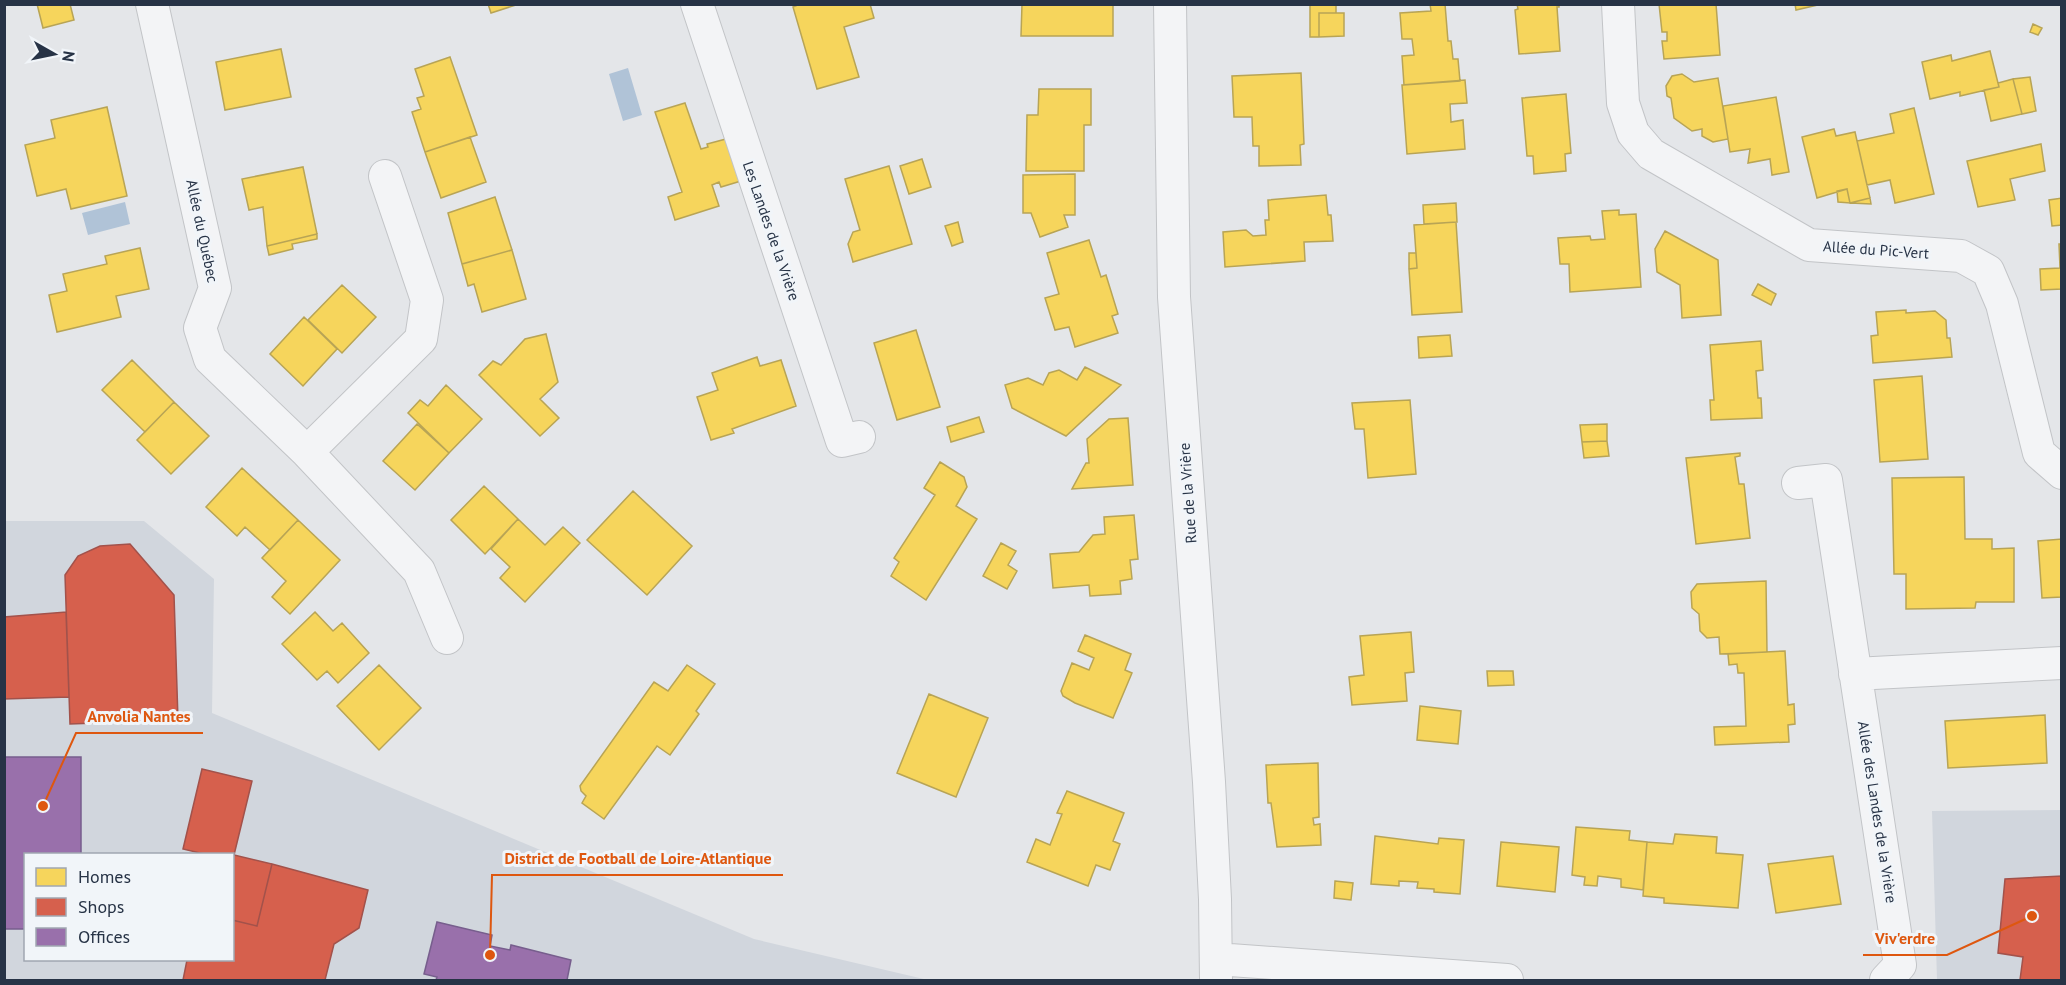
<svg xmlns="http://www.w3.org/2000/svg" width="2066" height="985" font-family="'PT Sans',sans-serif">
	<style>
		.built { fill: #d1d6dd; fill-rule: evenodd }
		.water { fill: #b0c3d7 }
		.homes { fill: #f6d55c; stroke: #b8a455; stroke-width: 1.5 }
		.shops { fill: #d6604d; stroke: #a2524b; stroke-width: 1.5 }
		.offices { fill: #9970ab; stroke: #775e8d; stroke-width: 1.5 }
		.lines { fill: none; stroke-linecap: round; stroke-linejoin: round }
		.street-casing { stroke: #c2c4c7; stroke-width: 34 }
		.street { stroke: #f3f4f6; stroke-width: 32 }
		.labels { text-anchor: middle; stroke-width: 6; stroke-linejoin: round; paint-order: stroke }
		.street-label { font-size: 15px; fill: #273346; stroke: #f1f5f9 }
		.leader { fill: none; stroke: #de570f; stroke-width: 2 }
		.callout-dot { fill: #de570f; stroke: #f1f5f9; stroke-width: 2 }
		.callout-label { font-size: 16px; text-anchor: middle; font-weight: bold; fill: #de570f; stroke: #f1f5f9; stroke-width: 6; stroke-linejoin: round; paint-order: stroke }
	</style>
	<rect width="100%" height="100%" fill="#e4e6e9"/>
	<path class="built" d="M4,521H144L214,579L212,713L754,939L928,980H5ZM26,854H232V960H26Z
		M2061,810V980H1937L1932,811Z"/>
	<path class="water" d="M628,68L642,115L623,121L609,74Z
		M125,202L130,224L88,235L82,213Z"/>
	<path class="homes" d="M37,4H70L74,20L43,28Z
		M488,4H519L491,13Z
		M800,4H870L874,18L844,27L859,77L817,89L793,7Z
		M1022,4H1113V36H1021Z
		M1310,4H1336V13H1319V37H1310Z
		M1430,4H1445L1448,41H1451L1453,59H1458L1460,81L1404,85L1402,56L1414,55L1412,39H1402L1400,13L1431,11Z
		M1517,4H1559V7H1557L1560,51L1519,54L1515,10L1518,9Z
		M1659,4H1716L1720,55L1664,59L1662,41H1667V32H1662Z
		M1795,4H1822L1796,10Z
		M1319,13H1344V36L1319,37Z
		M2033,24L2042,28L2038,35L2030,32Z
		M281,49L291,97L225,110L216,62Z
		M1990,51L1999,87L1960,96V92L1930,99L1922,62L1951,55L1952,61Z
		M450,57L477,135L425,152L412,112L421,109L417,98L424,96L415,69Z
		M1301,73L1304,144L1300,145L1301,165L1259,166V146H1253L1252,117H1234L1232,76Z
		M1682,74L1694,82L1718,78L1728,139L1713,142L1702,136V129L1692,131L1674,118L1671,98L1667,96L1666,86L1672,76Z
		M2030,77L2036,111L2022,114L2013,79Z
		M2013,79L2022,114L1991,121L1984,90L1999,87L1998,83Z
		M1465,80L1467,103L1450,104L1451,122L1463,120L1465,149L1407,154L1402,85Z
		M1039,89H1091V125H1084V171H1026L1027,115H1038Z
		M1566,94L1571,153L1565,154L1566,171L1534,174L1533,156H1527L1522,98Z
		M1776,97L1789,172L1772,175L1770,159L1748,163L1750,149L1730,152L1723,106Z
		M685,103L701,149L708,147L707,144L726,139L741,181L721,187L719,182L712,185L719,206L675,220L668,197L682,192L655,112Z
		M107,107L127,196L71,209L66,189L37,196L25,145L55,138L51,120Z
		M1914,108L1934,194L1895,203L1890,180L1867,185L1857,141L1894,133L1890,114Z
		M1834,129L1836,136L1855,132L1870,198L1850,203L1847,189L1817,198L1802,137Z
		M470,137L486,182L441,198L425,152Z
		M2041,144L2045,171L2010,179L2015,200L1978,207L1967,161Z
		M922,159L931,187L909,194L900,166Z
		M889,166L912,244L853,262L848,244L853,232L860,230L845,179Z
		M303,167L317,234L267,246L263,207L249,210L242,179Z
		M1075,174V215H1064L1068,227L1040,237L1031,213H1023V175Z
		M1847,189L1850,203L1838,202L1837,191Z
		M1326,195L1328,215H1331L1333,241L1304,242L1305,261L1225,267L1223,232L1246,230L1253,236L1266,235L1265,220H1269L1268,200Z
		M495,197L512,250L462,264L448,213Z
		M1870,198L1871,204L1850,203Z
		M2062,198V225L2052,226L2049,200Z
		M1456,203L1457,222L1424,224L1423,205Z
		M1619,210V215L1636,214L1641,287L1570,292L1569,264H1560L1558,238L1590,236L1591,240L1605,239L1602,211Z
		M958,222L963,242L952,246L945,226Z
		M1456,222L1462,312L1412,315L1409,269L1417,268L1414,225Z
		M1665,231L1718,260L1721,315L1682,318L1680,285L1657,272L1655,249Z
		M317,234V239L292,244L293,249L269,255L267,246Z
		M1089,240L1101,277L1106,275L1118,314L1112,316L1118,333L1075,347L1069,327L1055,330L1045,298L1059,294L1047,253Z
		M2059,244H2062V289L2041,290L2040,269L2060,268Z
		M140,248L149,289L116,296L121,317L57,332L49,295L67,291L63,274L107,264L105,256Z
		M512,250L526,299L482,312L474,284L468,286L462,264Z
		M1409,253H1416L1417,268L1409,269Z
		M1758,284L1776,294L1771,305L1752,295Z
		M342,285L376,317L342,353L308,320Z
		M1906,310V313L1935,311L1946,320L1947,338H1950L1952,357L1873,363L1871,336L1878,335L1876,312Z
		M304,317L337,349L303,386L270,354Z
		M916,330L940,407L897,420L874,343Z
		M546,334L558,382L540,399L559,418L540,436L479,375L493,361L501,365L525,339Z
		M1450,335L1452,356L1419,358L1418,337Z
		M1761,341L1763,370L1756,371L1758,398H1761L1762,418L1711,420L1710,400H1714L1710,345Z
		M757,357L760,366L781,360L796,406L732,429L734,433L711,440L697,397L718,390L712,373Z
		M132,360L174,402L145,432L102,390Z
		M1085,367L1121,385L1066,436L1012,408L1005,385L1028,378L1043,385L1049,373L1059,370L1077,380Z
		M1922,376L1928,459L1880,462L1874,380Z
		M446,385L482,419L449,453L408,413L420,400L428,406Z
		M1410,400L1416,474L1368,478L1364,429H1355L1352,403Z
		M174,402L209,436L171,474L137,440Z
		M979,417L984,432L951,442L947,427Z
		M1128,418L1133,485L1072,489L1086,463H1089L1087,439L1109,419Z
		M417,424L449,453L415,490L383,461Z
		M1607,424V441L1582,442L1580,425Z
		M1607,441L1609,456L1584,458L1582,442Z
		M1740,453V456L1735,457L1739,484H1744L1750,538L1696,544L1686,458Z
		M940,462L964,477L967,487L956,506L977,519L926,600L891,576L899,562L894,558L935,495L924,488Z
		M242,468L298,520L270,550L245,527L237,536L206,507Z
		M1964,477L1965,539H1992V549L2014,548V602H1976L1975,608L1906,609V574H1894L1892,478Z
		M484,486L518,519L485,554L451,520Z
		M633,491L692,546L647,595L587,540Z
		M1134,515L1138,559L1130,560L1132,579L1120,581L1121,594L1090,596L1089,585L1053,588L1050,554L1079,552L1093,535L1105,534L1104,517Z
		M518,519L545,545L563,527L580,543L525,602L500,578L510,567L491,549Z
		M298,520L340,560L290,614L272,597L286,581L262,558Z
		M2062,539V597L2042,598L2038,541Z
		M1001,543L1016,551L1008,565L1017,571L1007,589L983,576Z
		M1766,581L1767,652L1720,654L1719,637L1707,638L1700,631L1699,614L1692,608L1691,592L1697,584Z
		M315,612L333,631L342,623L369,653L338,683L327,671L317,680L282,644Z
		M1411,632L1414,672L1405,673L1407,701L1352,705L1349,677L1364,675L1360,636Z
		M1085,635L1131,654L1125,670L1132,673L1113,718L1075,703L1063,696L1061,691L1072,663L1089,670L1094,658L1078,651Z
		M1785,651L1788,705L1794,704L1795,724L1788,725L1789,742L1715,745L1714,727L1746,726L1744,673H1738L1737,664L1729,665L1728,654Z
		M379,665L421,708L379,750L337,706Z
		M687,665L715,684L696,711L699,714L670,755L657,746L604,819L582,803L586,796L581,791L580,786L654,682L668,691Z
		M1487,671H1513L1514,685L1488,686Z
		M929,694L988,718L956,797L897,773Z
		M1420,706L1461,711L1458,744L1417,740Z
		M2045,715L2047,763L1948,768L1945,721Z
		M1318,763L1319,817L1313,818L1314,825L1320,824L1321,845L1277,847L1271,803H1268L1266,765Z
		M1067,791L1124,813L1113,841L1120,844L1110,870L1096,865L1088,886L1027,862L1036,839L1050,845L1062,814L1057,813Z
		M1576,827L1630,831L1629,840L1647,842L1643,890L1621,887V879L1598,876L1597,886L1584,885L1585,877L1572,875Z
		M1675,834L1717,837L1716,853L1743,855L1738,908L1664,903V898L1643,896L1647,842L1673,844Z
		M1375,836L1438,844L1439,838L1464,840L1460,894L1434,892V889L1417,888L1418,882L1399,881V886L1371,884Z
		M1501,842L1559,847L1555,892L1497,886Z
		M1833,856L1841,904L1776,913L1768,864Z
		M1335,881L1353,883L1351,900L1334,898Z"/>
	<path class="shops" d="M130,544L174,595L178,720L70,724L65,575L78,556L100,546Z
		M66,612L69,697L4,699V617Z
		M202,769L252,781L234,855L272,864L257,926L232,920V854H204L183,849Z
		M272,864L368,890L359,928L334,944L325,980H183L187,960H232V920L257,926Z
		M2062,876V980H2020L2023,957L1998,953L2005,879Z"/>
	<path class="offices" d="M4,757H81V854H26V929H4Z
		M437,922L492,935L490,946L510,950L511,945L571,960L567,980H436L437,977L424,974Z"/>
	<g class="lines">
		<defs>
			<path id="street" d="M152,4L215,288L200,328L210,359L307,452L419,571L447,638
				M697,4L842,441L859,437
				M1170,4L1174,297L1209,782L1215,899L1216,980
				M1618,4L1623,103L1633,133L1651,154L1809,245L1961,256L1988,271L2002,304L2039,453L2062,473
				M307,452L421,339L427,300L385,176
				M1798,483L1826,480L1900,965L1886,980
				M1855,674L2062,663
				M1216,959L1507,980"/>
		</defs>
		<use href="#street" class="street-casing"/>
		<use href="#street" class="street"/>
	</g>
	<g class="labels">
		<g class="street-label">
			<text transform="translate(202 231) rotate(78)" y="5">Allée du Québec</text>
			<text transform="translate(771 231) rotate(71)" y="5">Les Landes de la Vrière</text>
			<text transform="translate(1876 250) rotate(4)" y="5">Allée du Pic-Vert</text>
			<text transform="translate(1188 493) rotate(-94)" y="5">Rue de la Vrière</text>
			<text transform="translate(1877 812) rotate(81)" y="5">Allée des Landes de la Vrière</text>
		</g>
	</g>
	<path class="leader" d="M43 806L76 733H203M490 955L492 875H783M2032 916L1947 955H1863"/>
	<g class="callout-dot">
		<circle cx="43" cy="806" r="6"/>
		<circle cx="490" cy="955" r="6"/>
		<circle cx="2032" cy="916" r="6"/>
	</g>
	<g class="callout-label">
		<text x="139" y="722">Anvolia Nantes</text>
		<text x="638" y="864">District de Football de Loire-Atlantique</text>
		<text x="1905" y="944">Viv'erdre</text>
	</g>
	<rect width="2066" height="985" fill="none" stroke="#273346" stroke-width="12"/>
	<rect x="24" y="853" width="210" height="108" fill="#f1f5f9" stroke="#a0a7b1" stroke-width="1.5"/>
	<rect x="36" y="868" width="30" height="18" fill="#f6d55c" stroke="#a0a7b1" stroke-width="1.5"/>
	<text x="78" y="883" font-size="18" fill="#273346">Homes</text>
	<rect x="36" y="898" width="30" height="18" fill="#d6604d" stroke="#a0a7b1" stroke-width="1.5"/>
	<text x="78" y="913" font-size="18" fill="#273346">Shops</text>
	<rect x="36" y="928" width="30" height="18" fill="#9970ab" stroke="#a0a7b1" stroke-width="1.5"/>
	<text x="78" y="943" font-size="18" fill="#273346">Offices</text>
	<g transform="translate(54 54) rotate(99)" stroke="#f1f5f9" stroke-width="4.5" paint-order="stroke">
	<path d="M0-4.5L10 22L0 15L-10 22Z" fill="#273346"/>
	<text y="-9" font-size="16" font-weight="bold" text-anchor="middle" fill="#273346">N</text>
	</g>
</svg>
